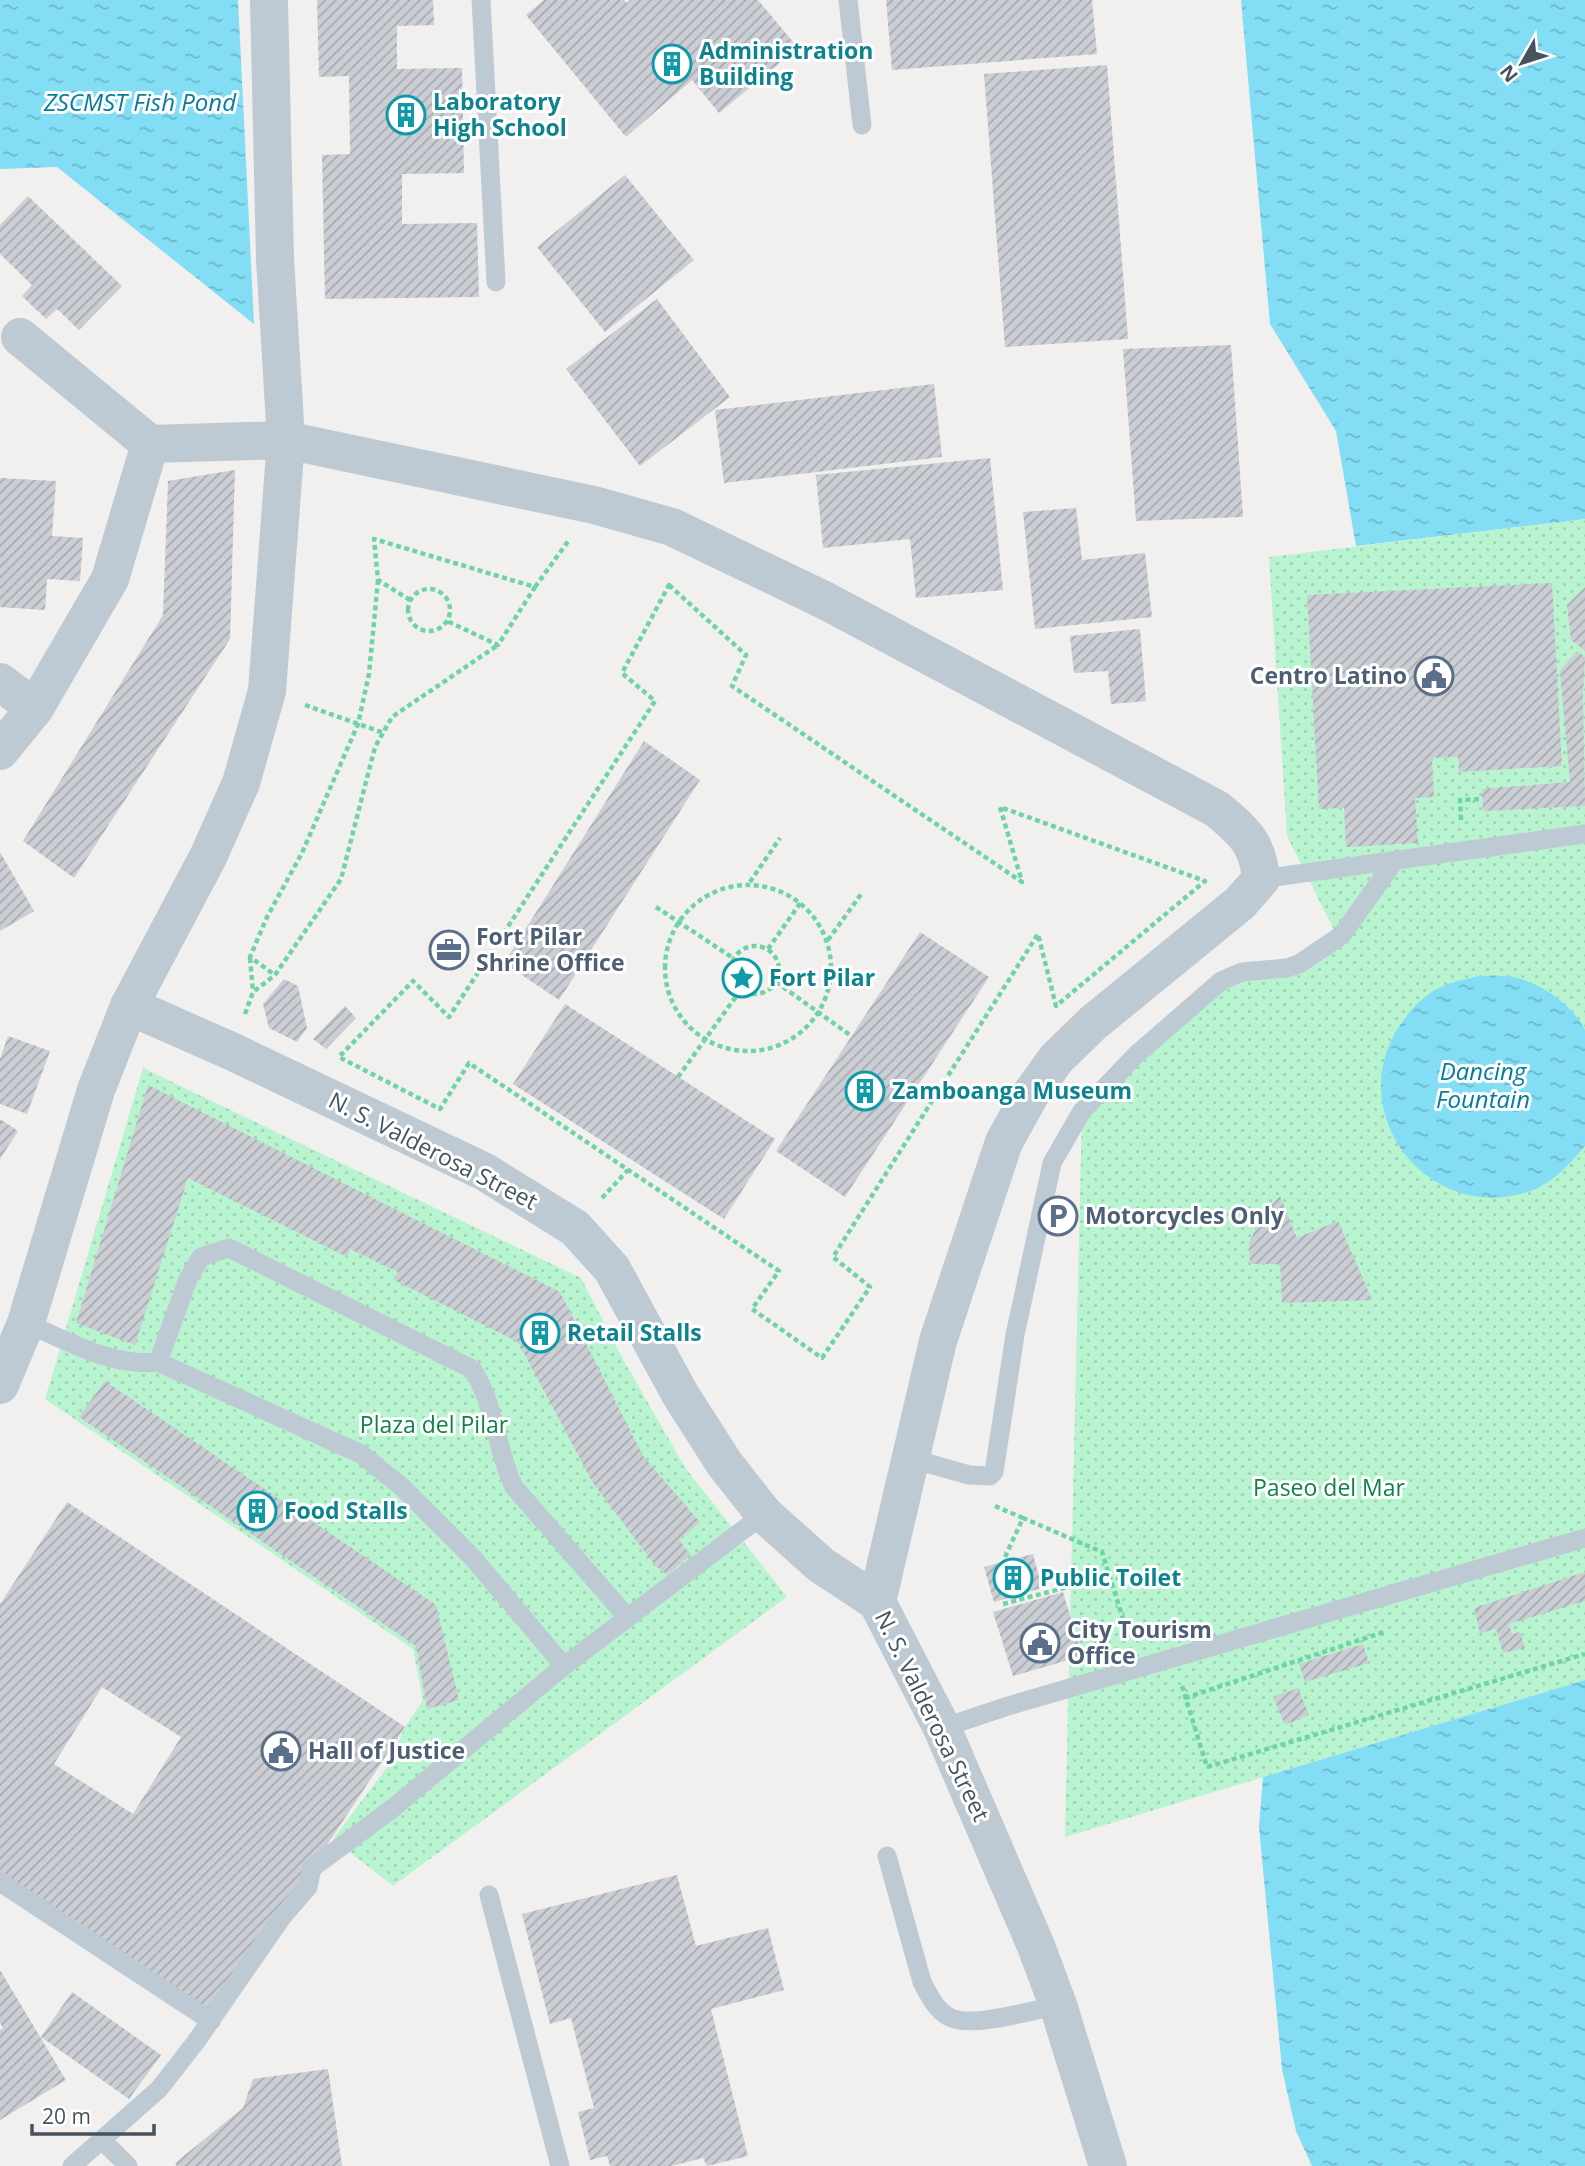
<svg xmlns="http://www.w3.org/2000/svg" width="1585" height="2166" font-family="'Open Sans',sans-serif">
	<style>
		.park { fill: url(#park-dots) }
		.water { fill: url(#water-ripples) }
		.building { fill: url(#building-hatch); fill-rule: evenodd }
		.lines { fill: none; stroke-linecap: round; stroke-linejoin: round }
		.path { stroke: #6ed5a2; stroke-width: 4.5; stroke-dasharray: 5 3.5; stroke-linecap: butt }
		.service { stroke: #becad3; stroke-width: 19 }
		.minor { stroke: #becad3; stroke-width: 38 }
		.tertiary { stroke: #becad3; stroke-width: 38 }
		.labels { text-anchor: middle; stroke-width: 6; stroke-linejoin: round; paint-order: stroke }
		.culture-label { font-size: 23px; font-weight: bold; fill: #0d838f; stroke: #fff; text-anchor: start }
		.service-label { font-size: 23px; font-weight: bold; fill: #4e5e75; stroke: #fff; text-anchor: start }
		.street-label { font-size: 23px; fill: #45535f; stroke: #fff }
		.park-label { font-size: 23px; fill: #0d8348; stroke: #fff }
		.water-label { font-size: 24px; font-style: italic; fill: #037d9e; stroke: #fff }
	</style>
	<defs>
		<pattern id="park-dots" width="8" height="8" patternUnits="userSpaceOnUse" patternTransform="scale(1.75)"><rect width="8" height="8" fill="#b9f4d0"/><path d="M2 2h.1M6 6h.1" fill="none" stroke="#a0d3b5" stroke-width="1.8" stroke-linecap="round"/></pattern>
		<pattern id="water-ripples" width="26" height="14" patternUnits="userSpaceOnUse" patternTransform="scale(1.75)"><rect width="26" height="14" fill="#82ddf5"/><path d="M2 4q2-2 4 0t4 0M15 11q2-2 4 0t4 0" fill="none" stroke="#6cb6ca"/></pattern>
		<pattern id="building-hatch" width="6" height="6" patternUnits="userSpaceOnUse" patternTransform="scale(1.75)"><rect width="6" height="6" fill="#cbced4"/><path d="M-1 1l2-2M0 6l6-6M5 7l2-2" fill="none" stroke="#a7aaaf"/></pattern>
	</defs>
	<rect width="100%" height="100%" fill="#f2efef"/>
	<path class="park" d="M1585,519V1680L1065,1837L1082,1111L1221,984L1339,940L1287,836L1269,557Z
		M143,1068L581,1278L624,1361L686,1469L787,1597L393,1886L333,1839L388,1766L405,1727L423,1700L413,1649L45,1399Z"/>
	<path class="water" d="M0,0H238L254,324L57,167L0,169Z
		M1241,0H1585V519L1356,546L1336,431L1270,324Z
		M1479,976C1491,976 1505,975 1517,978C1543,984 1573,1006 1585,1030V1146C1569,1165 1552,1184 1528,1192C1427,1224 1342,1112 1400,1025C1411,1009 1425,994 1443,986C1454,981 1467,979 1479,976Z
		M1585,1680V2166H1312L1296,2131L1282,2069L1259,1827L1263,1777Z"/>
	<path class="building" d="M317,0H433L434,25L397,26V69L462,68L464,173L402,174V224L477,223L479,297L325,299L322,155L350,154L349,76L319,77Z
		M544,0H624L627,3L630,0H758L798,48L719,113L692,80L626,137L526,15Z
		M886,0H1092L1097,54L892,70Z
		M1107,65L1128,339L1005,347L984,74Z
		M625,175L694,260L605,332L537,247Z
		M28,196L122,286L79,330L57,309L46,319L22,296L32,285L0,254V225Z
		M657,299L730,397L640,466L566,369Z
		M1231,345L1243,517L1136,521L1123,349Z
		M934,384L942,457L724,483L715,410Z
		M990,458L1003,590L916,598L910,539L823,548L816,475Z
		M235,470L230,639L74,878L23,841L163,615L168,481Z
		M0,478L56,481L52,536L83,538L80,581L47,579L45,610L0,607Z
		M1076,508L1082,560L1145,553L1152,617L1035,629L1023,512Z
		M1552,583L1562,766L1459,772L1458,757L1432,758L1434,797L1415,798L1418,843L1346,847L1344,808L1319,809L1307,595Z
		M1585,587V651L1571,640L1567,605Z
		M1140,629L1146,701L1111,704L1108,671L1074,673L1070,636Z
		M1577,651L1585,657L1583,695L1585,806L1483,811L1482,789L1570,782L1560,671Z
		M644,741L700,780L559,1000L504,963Z
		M0,852L34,911L0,931Z
		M920,932L989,977L845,1197L776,1151Z
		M284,979L298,986L307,1028L297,1042L269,1028L263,1004Z
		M565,1004L775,1139L724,1219L513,1084Z
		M345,1006L356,1018L326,1049L313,1039Z
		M8,1036L50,1051L27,1114L0,1104V1059Z
		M148,1085L560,1292L643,1456L700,1522L679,1540L691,1555L667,1575L654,1564L593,1483L518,1342L394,1280L398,1272L350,1249L347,1257L188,1178L135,1345L76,1323Z
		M0,1119L18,1131L0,1159Z
		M1280,1196L1297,1238L1338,1221L1372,1300L1282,1303L1280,1264H1250L1249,1243L1262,1216Z
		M105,1381L436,1605L459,1700L427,1709L416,1646L79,1417Z
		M67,1502L405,1727L211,2021L0,1882V1604ZM102,1687L181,1737L133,1814L54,1764Z
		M1033,1554L1042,1588L994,1602L984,1567Z
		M1585,1572V1601L1509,1624L1512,1634L1520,1632L1525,1648L1503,1653L1496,1629L1480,1633L1474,1608Z
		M1063,1592L1082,1656L1013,1676L993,1612Z
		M1363,1644L1369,1663L1305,1682L1299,1664Z
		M1298,1688L1309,1715L1285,1725L1273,1697Z
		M677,1875L696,1946L768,1928L784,1990L711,2009L748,2156L707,2166L703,2158L671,2166H610L607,2156L590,2160L578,2112L594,2108L571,2018L550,2024L522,1914Z
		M0,1970L66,2080L0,2120V2030L3,2028L0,2023Z
		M72,1992L161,2055L129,2099L41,2037Z
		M328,2069L342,2166H177L175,2163L243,2108L253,2079Z"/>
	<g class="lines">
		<path class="path" d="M378,580L369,674L358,724L302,853L267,917L250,957L275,975L341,879L375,747L392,717L498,645
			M669,585L746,655L732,686L1022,882L1000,807L1205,881L1056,1006L1038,934L833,1257L870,1287L822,1358L752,1309L779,1271L469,1063L440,1109L339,1057L413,981L449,1017L655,701L622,673Z
			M535,587L569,540
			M408 610a21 21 0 1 1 42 0a21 21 0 1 1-42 0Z
			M410,600L378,580L374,539L535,587L498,645L447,621
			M305,705L384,733
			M1461,820L1460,800L1482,799
			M750,882L780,838
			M665 968a83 83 0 1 1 166 0a83 83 0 1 1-166 0Z
			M656,907L733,958
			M828,940L862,893
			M731 970a24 24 0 1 1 48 0a24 24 0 1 1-48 0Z
			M768,949L801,902
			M250,958L253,992
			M776,982L850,1035
			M245,1014L253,992L275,975
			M678,1077L740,991
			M602,1198L628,1170
			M995,1506L1023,1518
			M1005,1557L1023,1518L1102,1552L1129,1638
			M1003,1604L1110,1576
			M1182,1686L1207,1767L1585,1654
			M1185,1698L1384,1632"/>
		<path class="service" d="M481,0L496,282
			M848,0L862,125
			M1261,879L1585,834
			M26,1323C68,1341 111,1367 158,1362L188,1279L201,1257L229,1248L472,1369C495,1403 496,1450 514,1487L627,1617
			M158,1362L361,1454L403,1488L473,1558L564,1666
			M909,1458L969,1475L990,1476L994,1472L1015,1335L1052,1163L1082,1111L1136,1055L1221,981L1242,972L1287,968L1299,964L1342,935L1393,863
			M942,1728L1008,1706L1585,1538
			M887,1856L922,1982C929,1995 936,2010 949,2017C971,2029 1033,2010 1058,2005
			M0,1882L211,2021
			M489,1895L560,2166
			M102,2140L128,2166
			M72,2166L159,2089L195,2043L282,1917L308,1887L312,1868L393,1808L564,1666L764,1514"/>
		<path class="minor" d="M20,337L150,444
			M0,682L35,708
			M0,751L35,708L110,579L150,444L286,440L594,505L672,527L826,601L1217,809C1244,832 1258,843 1261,879L1240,903L1093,1023L1056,1059L1030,1095L1004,1142L938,1341L877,1602
			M129,1006L231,1051L485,1172L575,1228L612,1269L680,1394L724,1463L764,1514L821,1565L877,1602L942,1728L1036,1946L1058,2005L1108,2166"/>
		<path class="tertiary" d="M0,1385L26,1323L96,1090L129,1006L208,857L241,783L267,691L286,440L275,259L269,0"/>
	</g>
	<defs>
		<symbol id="building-ring" viewBox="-11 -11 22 22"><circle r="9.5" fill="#fff" stroke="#0f9aa8" stroke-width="1.5"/><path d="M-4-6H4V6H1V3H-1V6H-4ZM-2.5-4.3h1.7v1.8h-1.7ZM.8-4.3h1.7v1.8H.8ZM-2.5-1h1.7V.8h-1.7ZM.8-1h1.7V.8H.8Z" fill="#0f9aa8"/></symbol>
		<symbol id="civic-ring" viewBox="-11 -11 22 22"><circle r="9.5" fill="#fff" stroke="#5c6f8a" stroke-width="1.5"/><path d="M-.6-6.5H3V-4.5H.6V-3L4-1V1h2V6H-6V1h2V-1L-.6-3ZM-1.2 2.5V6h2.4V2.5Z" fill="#5c6f8a"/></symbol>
		<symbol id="office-ring" viewBox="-11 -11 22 22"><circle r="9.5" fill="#fff" stroke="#5c6f8a" stroke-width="1.5"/><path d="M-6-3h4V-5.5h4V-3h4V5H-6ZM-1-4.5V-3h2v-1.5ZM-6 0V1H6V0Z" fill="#5c6f8a"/></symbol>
		<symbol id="sight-ring" viewBox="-11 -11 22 22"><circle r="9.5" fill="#fff" stroke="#0f9aa8" stroke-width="1.5"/><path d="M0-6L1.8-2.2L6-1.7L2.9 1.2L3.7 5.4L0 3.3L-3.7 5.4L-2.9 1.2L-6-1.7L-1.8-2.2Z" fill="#0f9aa8"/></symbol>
		<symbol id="parking-ring" viewBox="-11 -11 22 22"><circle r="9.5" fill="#fff" stroke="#5c6f8a" stroke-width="1.5"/><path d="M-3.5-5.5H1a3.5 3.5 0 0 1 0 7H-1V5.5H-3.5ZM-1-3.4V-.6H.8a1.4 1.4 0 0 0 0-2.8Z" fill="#5c6f8a"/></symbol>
	</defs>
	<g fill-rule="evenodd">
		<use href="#building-ring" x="650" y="42" width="44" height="44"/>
		<use href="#building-ring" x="384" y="93" width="44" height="44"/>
		<use href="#civic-ring" x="1412" y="654" width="44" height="44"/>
		<use href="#office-ring" x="427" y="928" width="44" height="44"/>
		<use href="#sight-ring" x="720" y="956" width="44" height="44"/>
		<use href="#building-ring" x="843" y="1069" width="44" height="44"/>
		<use href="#parking-ring" x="1036" y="1194" width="44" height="44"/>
		<use href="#building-ring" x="518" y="1311" width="44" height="44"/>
		<use href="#building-ring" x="235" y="1489" width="44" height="44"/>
		<use href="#building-ring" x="991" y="1556" width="44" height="44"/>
		<use href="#civic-ring" x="1018" y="1621" width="44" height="44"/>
		<use href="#civic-ring" x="259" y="1729" width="44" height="44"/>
	</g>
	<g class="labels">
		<g class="culture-label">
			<text x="699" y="59">Administration<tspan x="699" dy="26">Building</tspan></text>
			<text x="433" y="110">Laboratory<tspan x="433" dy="26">High School</tspan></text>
			<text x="769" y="986">Fort Pilar</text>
			<text x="892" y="1099">Zamboanga Museum</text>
			<text x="567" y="1341">Retail Stalls</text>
			<text x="284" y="1519">Food Stalls</text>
			<text x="1040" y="1586">Public Toilet</text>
		</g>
		<g class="service-label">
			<text x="1407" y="684" text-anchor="end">Centro Latino</text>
			<text x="476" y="945">Fort Pilar<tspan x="476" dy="26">Shrine Office</tspan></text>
			<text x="1085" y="1224">Motorcycles Only</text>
			<text x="1067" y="1638">City Tourism<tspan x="1067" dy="26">Office</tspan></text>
			<text x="308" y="1759">Hall of Justice</text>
		</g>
		<g class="street-label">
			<text transform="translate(433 1151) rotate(27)" y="8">N. S. Valderosa Street</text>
			<text transform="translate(932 1716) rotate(64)" y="8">N. S. Valderosa Street</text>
		</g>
		<g class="park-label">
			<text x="434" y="1433">Plaza del Pilar</text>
			<text x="1329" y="1496">Paseo del Mar</text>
		</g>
		<g class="water-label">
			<text x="140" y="111">ZSCMST Fish Pond</text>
			<text x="1483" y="1080">Dancing<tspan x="1483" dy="28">Fountain</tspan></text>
		</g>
	</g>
	<g transform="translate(1522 63) rotate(231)" stroke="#ffffff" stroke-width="5" paint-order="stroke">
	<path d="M0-5L12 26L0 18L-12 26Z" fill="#45535f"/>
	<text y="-10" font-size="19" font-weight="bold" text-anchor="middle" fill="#45535f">N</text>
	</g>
	<path d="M32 2124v10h122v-10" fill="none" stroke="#45535f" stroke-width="3.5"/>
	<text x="42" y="2124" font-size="21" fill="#45535f" stroke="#ffffff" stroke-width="5" paint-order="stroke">20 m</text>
</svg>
